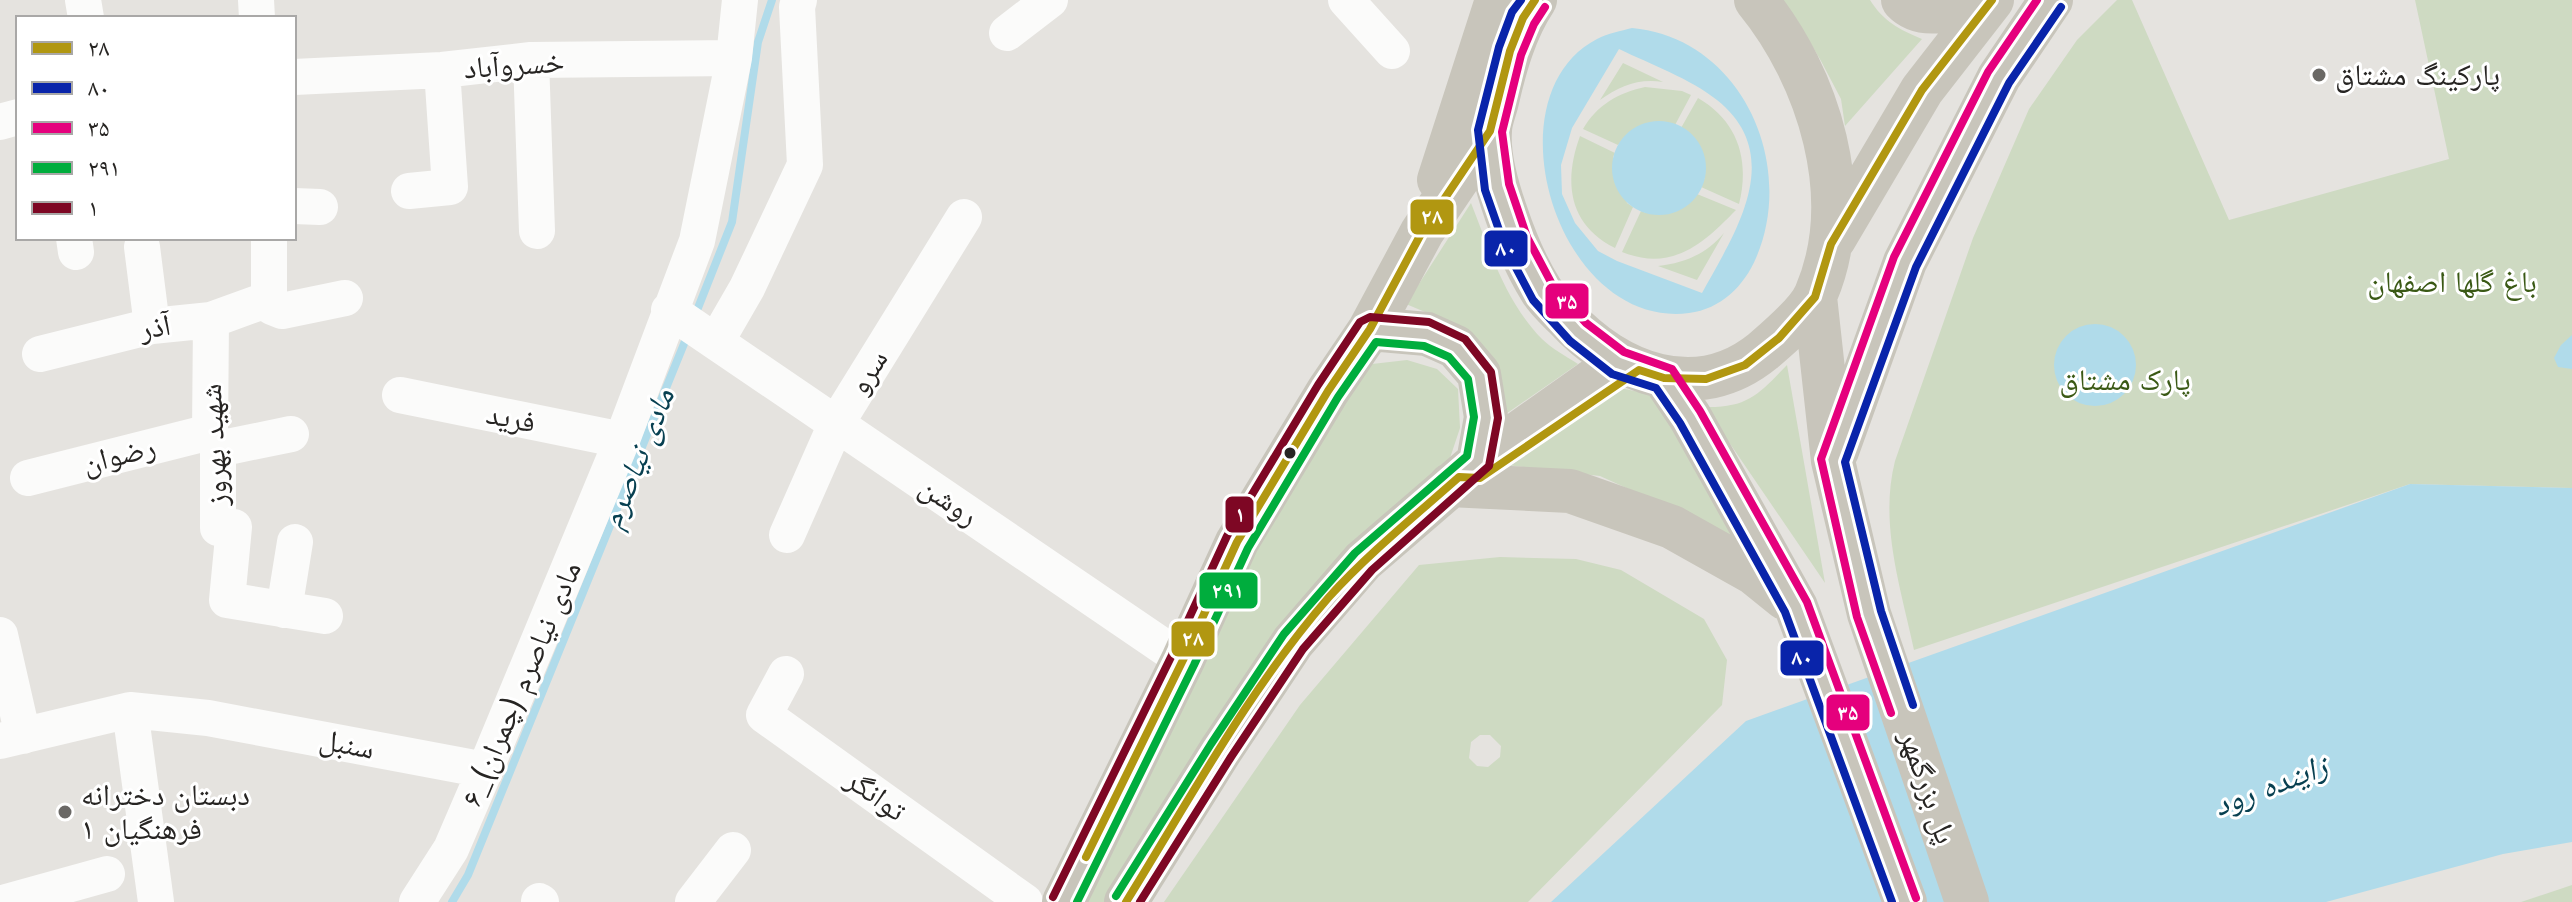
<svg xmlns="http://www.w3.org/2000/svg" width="2572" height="902" font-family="Jost,'Noto Naskh Arabic',sans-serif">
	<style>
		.green { fill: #cedac2; fill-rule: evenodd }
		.water { fill: #b0dbea; fill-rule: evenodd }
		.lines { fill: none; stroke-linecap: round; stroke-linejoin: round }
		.stream { stroke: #b0dbea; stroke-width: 8 }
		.minor { stroke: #fbfbfa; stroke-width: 36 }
		.major { stroke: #c8c5bb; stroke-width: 44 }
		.bus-1-casing { stroke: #fff; stroke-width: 14 }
		.bus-2-casing { stroke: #fff; stroke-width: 14 }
		.bus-3-casing { stroke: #fff; stroke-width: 14 }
		.bus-4-casing { stroke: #fff; stroke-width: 14 }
		.bus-5-casing { stroke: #fff; stroke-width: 14 }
		.bus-1 { stroke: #b19711; stroke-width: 8 }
		.bus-2 { stroke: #0924aa; stroke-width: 8 }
		.bus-3 { stroke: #e5007d; stroke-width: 8 }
		.bus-4 { stroke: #00ad3d; stroke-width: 8 }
		.bus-5 { stroke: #7e0724; stroke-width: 8 }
		.poi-dot { fill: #6a6865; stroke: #fff; stroke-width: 3 }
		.bus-dot { fill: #272523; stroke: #fff; stroke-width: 3 }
		.labels { text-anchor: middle; stroke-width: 6; stroke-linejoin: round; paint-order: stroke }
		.street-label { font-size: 30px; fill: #272523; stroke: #fff }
		.poi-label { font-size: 30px; fill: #272523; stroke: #fff; text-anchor: start }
		.park-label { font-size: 30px; fill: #3a5915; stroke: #fff }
		.water-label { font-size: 32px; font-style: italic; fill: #084051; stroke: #fff }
		.line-badge { stroke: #fff; stroke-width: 3 }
		.badge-label { font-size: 22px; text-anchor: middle; font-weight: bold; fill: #fff }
	</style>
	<rect width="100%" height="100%" fill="#e5e3df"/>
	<path class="green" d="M1773,0H1870C1883,21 1900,30 1922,39L1845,126L1841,99L1821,61L1797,20Z
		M2117,0H2132L2229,220L2449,159L2415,0H2572V488L2410,484L1914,650C1901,588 1879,524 1895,461L1973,238L2029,109L2077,40Z
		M1623,63L1663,82C1639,78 1619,86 1600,100Z
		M1645,87L1682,91L1691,95L1675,125C1651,118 1633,126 1618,145L1583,129C1597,105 1618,93 1645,87Z
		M1698,98C1738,121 1750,160 1739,204L1701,187L1705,177L1681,128Z
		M1580,136L1615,153L1613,157L1627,203L1633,207L1615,248C1567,224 1564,180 1580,136Z
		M1697,194L1736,210C1703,244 1672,272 1622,252L1641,211C1662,219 1685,211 1697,194Z
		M1471,203C1490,251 1505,301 1542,339C1552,349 1566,356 1578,364L1503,416L1444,320L1406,304Z
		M1724,233L1697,280L1658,266C1685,263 1706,254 1724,233Z
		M1407,360L1437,369L1458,389L1460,428L1448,464L1114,902H1074L1228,597L1318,440L1372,364Z
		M1787,365L1825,583L1705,407C1748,408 1759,394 1787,365Z
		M1615,387L1654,395L1743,546L1686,515L1600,476L1506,465Z
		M1500,557L1576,559L1621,570L1704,619L1727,660L1722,705L1528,902H1164L1300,705L1419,565ZM1480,735H1490L1501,746L1500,757L1488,767L1477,766L1469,758L1471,742Z
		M2572,885V902H2521Z"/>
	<path class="water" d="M1632,28C1741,38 1797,163 1756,258C1744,286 1721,309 1689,313C1558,330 1487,96 1597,39C1608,33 1621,31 1632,28ZM1619,49C1650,64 1691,79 1717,100C1787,156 1735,233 1702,293L1617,261L1598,251L1575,223L1562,194L1561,165L1572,128Z
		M1612 168a47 47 0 1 1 94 0a47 47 0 1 1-94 0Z
		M2054 365a41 41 0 1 1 82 0a41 41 0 1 1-82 0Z
		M2572,335V369L2558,367L2554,358L2561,345Z
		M2410,484L2572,488V842L2503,854L2326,902H1551L1746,721Z"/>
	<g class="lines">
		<path class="stream" d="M694,318L732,222L758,42L772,0
			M452,902L468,875L688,334"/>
		<path class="minor" d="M83,0L86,18
			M256,0L257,18
			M1346,0L1392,51
			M1007,33L1050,0
			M531,60L537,231
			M294,77L442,70L531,60L734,58
			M0,122L18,117
			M409,191L450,187L442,70
			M294,206L320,207
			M74,238L76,252
			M142,247L152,326
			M269,299L272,307L282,311L345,298
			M269,299V238
			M669,310L1183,660
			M211,320L210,432L218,449V528L234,527L227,600L325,616
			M717,340L747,288L805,165L797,7L799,0
			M40,354L152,326L211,320L269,299
			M400,395L622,440
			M218,449L291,434
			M28,478L210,432
			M787,535L836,424L964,217
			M284,610L295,542
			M0,635L23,736
			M786,674L764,715L1025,902
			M130,710L156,902
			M0,741L130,710L208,718L485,770
			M539,901L541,902
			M6,902L107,874
			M417,902L451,849L485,770L622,440L697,241L734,58L740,0
			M693,902L733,850"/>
		<path class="major" d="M1535,0C1515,30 1505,66 1497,101C1495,110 1490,121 1490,131C1488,156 1498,190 1506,213C1515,240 1526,266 1541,290C1547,300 1557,309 1565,317C1617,374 1697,405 1763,351C1778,338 1808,313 1816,294C1857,198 1819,77 1756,0
			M1903,0C1921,19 1952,11 1973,0
			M1439,180L1497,0
			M1834,239L1922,90L1992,0
			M1815,297L1833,461L1869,614L1967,902
			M1370,329L1427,334L1456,347L1479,374L1486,417L1478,462
			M1664,378L1690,417L1796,607L1905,902
			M1837,451L1905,262L1999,77L2051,0
			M1450,485L1570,491L1672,527L1754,573L1785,598
			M1064,902L1183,660L1237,542L1328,391L1370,329L1422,232L1490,131
			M1126,902L1221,750L1293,642L1363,561L1478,462L1618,363"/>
		<defs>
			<path id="bus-1" d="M1086,857L1183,660L1237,542L1328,391L1370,329L1422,232L1490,131L1510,51L1523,18L1535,0
				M1126,902C1190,799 1249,689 1329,597C1369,553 1415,516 1459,477L1480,478L1639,370L1664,378L1706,379L1745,365L1779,338L1815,297L1831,244L1922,90L1992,0"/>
			<path id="bus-2" d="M1521,0L1512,12L1499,47L1478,130L1485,190L1505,247L1533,300L1570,341L1612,374L1656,388L1680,423L1785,612L1892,902
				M1913,705L1881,611L1845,462L1916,267L2009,83L2061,7"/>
			<path id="bus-3" d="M1545,7L1534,24L1521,55L1502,132L1509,184L1527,237L1553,286L1586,323L1624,352L1672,369L1700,411L1807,602L1916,898
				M1891,713L1857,617L1821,459L1894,257L1988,72L2037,0"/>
			<path id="bus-4" d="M1077,902L1194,665L1248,548L1338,397L1376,342L1424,346L1449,357L1468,379L1474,417L1467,456L1355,553L1284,634L1211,744L1116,896"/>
			<path id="bus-5" d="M1053,897L1172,655L1227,536L1318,385L1360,322L1370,317L1429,322L1465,339L1491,372L1498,418L1489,466L1372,570L1303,649L1231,757L1140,902"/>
		</defs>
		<use href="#bus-1" class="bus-1-casing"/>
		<use href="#bus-2" class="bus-2-casing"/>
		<use href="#bus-3" class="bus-3-casing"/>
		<use href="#bus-4" class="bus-4-casing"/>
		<use href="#bus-5" class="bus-5-casing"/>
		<use href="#bus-1" class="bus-1"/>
		<use href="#bus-2" class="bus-2"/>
		<use href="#bus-3" class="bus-3"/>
		<use href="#bus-4" class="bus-4"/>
		<use href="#bus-5" class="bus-5"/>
	</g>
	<g class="poi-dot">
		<circle cx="2319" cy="75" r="8"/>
		<circle cx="65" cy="812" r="8"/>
	</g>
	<circle class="bus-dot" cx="1290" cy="453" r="7"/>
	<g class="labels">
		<g class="street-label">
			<text transform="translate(514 65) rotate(-4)" y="10">خسروآباد</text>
			<text transform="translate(155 327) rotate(-10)" y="10">آذر</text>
			<text transform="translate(868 372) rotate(-58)" y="10">سرو</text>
			<text transform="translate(511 418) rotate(12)" y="10">فرید</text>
			<text transform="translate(214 445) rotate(-93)" y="10">شهید بهروز</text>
			<text transform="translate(119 455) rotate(-14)" y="10">رضوان</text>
			<text transform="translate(949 501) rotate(34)" y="10">روشن</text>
			<text transform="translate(521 684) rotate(-67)" y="10">۶_مادی نیاصرم (چمران)</text>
			<text transform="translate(347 744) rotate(11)" y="10">سنبل</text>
			<text transform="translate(1928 787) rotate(71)" y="10">پل بزرگمهر</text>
			<text transform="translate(876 795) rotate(36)" y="10">توانگر</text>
		</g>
		<g class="poi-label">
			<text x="2335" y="85">پارکینگ مشتاق</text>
			<text x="81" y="805">دبستان دخترانه<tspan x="81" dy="34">فرهنگیان ۱</tspan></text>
		</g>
		<g class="park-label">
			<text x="2452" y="292">باغ گلها اصفهان</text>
			<text x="2125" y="390">پارک مشتاق</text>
		</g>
		<g class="water-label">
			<text transform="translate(637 458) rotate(-68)" y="11">مادی نیاصرم</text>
			<text transform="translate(2270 785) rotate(-21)" y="11">زاینده رود</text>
		</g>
	</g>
	<g class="line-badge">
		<rect x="1409" y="198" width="46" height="38" rx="8" fill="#b19711"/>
		<rect x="1483" y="229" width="46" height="39" rx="8" fill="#0924aa"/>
		<rect x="1544" y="282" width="46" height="38" rx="8" fill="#e5007d"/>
		<rect x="1224" y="495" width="31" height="39" rx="8" fill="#7e0724"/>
		<rect x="1198" y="571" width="61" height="39" rx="8" fill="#00ad3d"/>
		<rect x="1170" y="620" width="46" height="38" rx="8" fill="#b19711"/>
		<rect x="1779" y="639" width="46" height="38" rx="8" fill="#0924aa"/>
		<rect x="1825" y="693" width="46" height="39" rx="8" fill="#e5007d"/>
	</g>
	<g class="badge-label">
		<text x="1432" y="224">۲۸</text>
		<text x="1506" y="256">۸۰</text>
		<text x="1567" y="309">۳۵</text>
		<text x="1240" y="522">۱</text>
		<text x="1228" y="598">۲۹۱</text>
		<text x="1193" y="646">۲۸</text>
		<text x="1802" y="665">۸۰</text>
		<text x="1848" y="720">۳۵</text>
	</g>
	<rect x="16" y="16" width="280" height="224" fill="#ffffff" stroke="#a9a8a7" stroke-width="2"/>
	<rect x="32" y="42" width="40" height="12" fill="#b19711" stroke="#a9a8a7" stroke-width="2"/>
	<text x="88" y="56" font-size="24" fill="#272523">۲۸</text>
	<rect x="32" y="82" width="40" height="12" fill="#0924aa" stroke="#a9a8a7" stroke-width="2"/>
	<text x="88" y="96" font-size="24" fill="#272523">۸۰</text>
	<rect x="32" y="122" width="40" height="12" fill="#e5007d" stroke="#a9a8a7" stroke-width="2"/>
	<text x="88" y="136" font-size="24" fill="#272523">۳۵</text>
	<rect x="32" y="162" width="40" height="12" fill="#00ad3d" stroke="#a9a8a7" stroke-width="2"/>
	<text x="88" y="176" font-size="24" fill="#272523">۲۹۱</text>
	<rect x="32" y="202" width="40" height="12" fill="#7e0724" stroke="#a9a8a7" stroke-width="2"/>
	<text x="88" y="216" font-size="24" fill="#272523">۱</text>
</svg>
